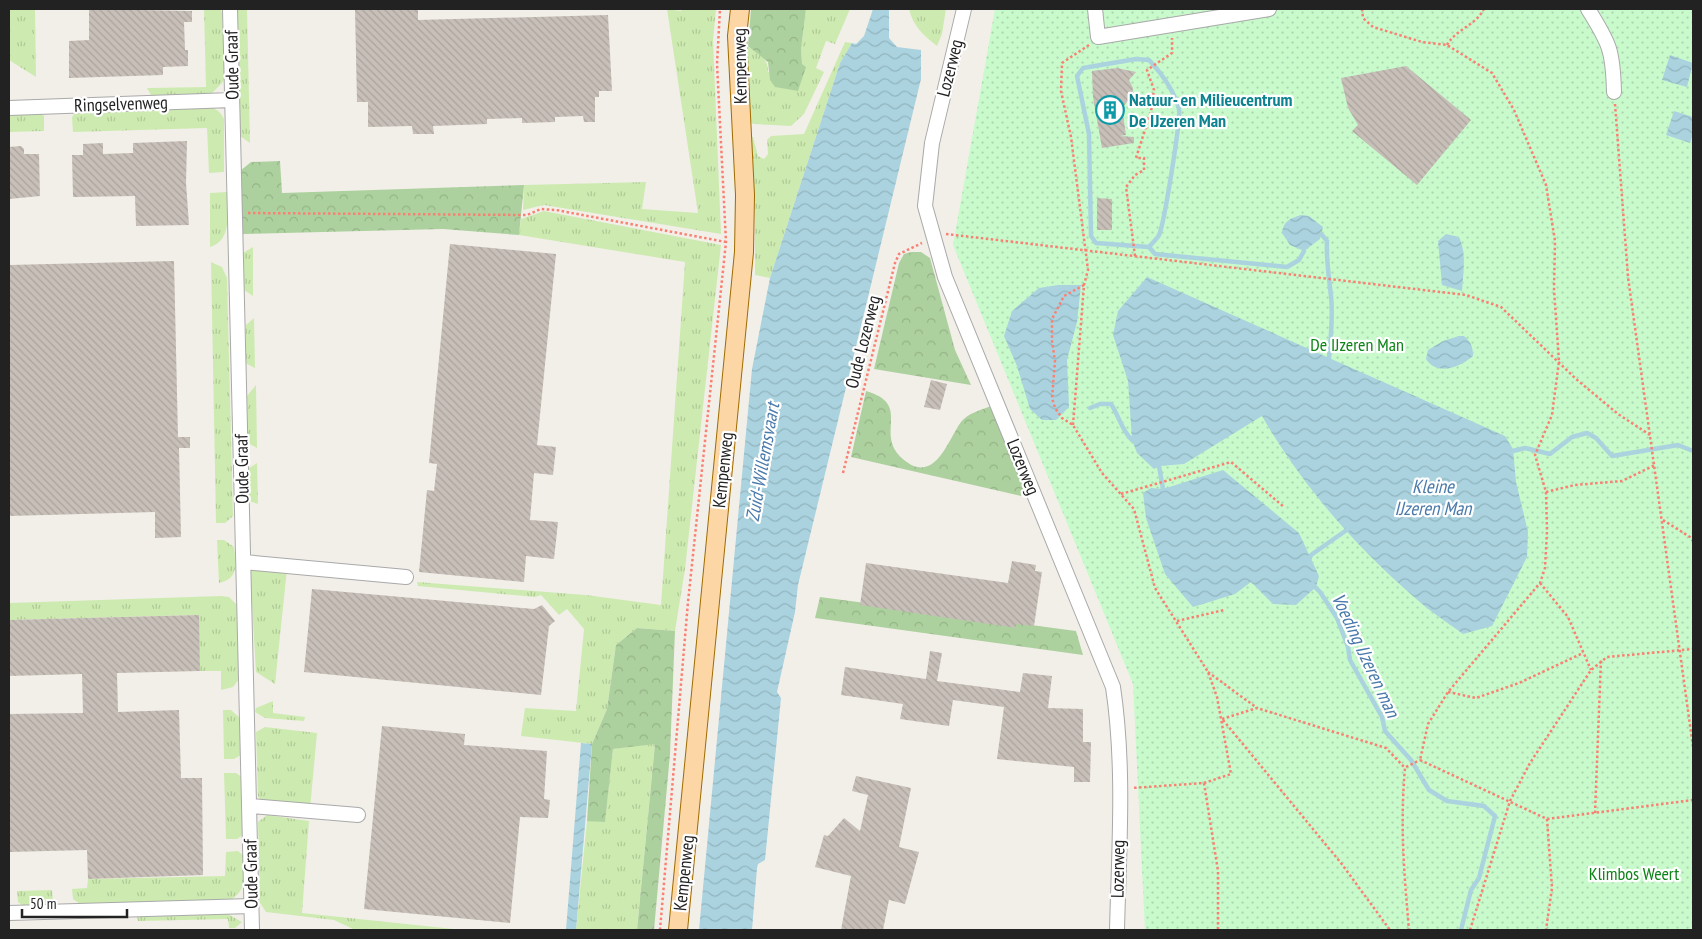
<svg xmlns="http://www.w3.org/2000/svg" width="1702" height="939" font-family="'PT Sans Narrow',sans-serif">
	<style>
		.grass { fill: url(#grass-tufts) }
		.forest { fill: url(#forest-crowns) }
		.park { fill: url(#park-dots) }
		.water { fill: url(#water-waves) }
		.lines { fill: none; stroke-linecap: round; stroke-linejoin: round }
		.stream { stroke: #aad3df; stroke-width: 4.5 }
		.building { fill: url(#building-back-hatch) }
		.minor-casing { stroke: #a9a9a9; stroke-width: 16 }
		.major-casing { stroke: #a06b00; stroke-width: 20 }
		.path { stroke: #fa8072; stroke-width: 2.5; stroke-dasharray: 2.5 2.5; stroke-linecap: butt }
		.minor { stroke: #fff; stroke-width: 14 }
		.major { stroke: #fcd6a4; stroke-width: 18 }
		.labels { text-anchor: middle; stroke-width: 4.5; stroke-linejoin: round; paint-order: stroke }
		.street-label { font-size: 18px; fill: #222; stroke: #fff }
		.culture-label { font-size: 18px; font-weight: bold; fill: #0d838f; stroke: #fff; text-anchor: start }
		.park-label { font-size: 18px; fill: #0c8416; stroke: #fff }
		.water-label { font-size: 19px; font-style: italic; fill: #4a7aab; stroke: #fff }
	</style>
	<defs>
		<pattern id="grass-tufts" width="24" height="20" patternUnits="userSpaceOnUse" patternTransform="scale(1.25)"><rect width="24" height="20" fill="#cdebb0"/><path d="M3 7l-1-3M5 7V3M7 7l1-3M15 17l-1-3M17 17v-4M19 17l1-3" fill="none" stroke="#b0c997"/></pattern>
		<pattern id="forest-crowns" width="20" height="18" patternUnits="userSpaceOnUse" patternTransform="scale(1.25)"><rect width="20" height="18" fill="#add19e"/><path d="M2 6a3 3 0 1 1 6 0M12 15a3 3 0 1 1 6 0" fill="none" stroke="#95b388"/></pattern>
		<pattern id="park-dots" width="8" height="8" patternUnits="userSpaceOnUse" patternTransform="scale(1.25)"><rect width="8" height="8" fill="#c8facc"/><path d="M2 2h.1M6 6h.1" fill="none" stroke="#acd6af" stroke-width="1.8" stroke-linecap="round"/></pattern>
		<pattern id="water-waves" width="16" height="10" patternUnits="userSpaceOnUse" patternTransform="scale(1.25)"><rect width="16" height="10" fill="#aad3df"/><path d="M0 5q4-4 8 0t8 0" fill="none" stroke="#92b5bf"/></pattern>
		<pattern id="building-back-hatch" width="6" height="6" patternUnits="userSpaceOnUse" patternTransform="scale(1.25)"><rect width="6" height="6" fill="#c7bfb8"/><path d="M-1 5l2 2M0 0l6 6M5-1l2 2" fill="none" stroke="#aba49e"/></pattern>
	</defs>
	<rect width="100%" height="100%" fill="#f2efe9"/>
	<path class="grass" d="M9,9H35L36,77L9,60Z
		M204,9H220L222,12L225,77L222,83L211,94L151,95L147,88L206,87Z
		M237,9H247L250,143L240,136Z
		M667,9L681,11L682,9H716L713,40L721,234L544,205L523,210L524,185L646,182L642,209L698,213Z
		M806,9H850L835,44L826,41L816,68L824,72L804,114L791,126L753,124L747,119L748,46C760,54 768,58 768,72L802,64L801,49Z
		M909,9H946L942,34L937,46C923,35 913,26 909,9Z
		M845,42L852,43L840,63L770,278L755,275V210L748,137H753L758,156L764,159L768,154L767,140L771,136L804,134Z
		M205,107C215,108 220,110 224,119V172L209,173L207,128L73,132L72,117L77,110Z
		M38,111L44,116V131L9,132V112Z
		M227,192C227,212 233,240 210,247V193Z
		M544,211L721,245L685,569L675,631L637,628L616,645L607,709L592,744L521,736L525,708L576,711L584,629L567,609L559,615L541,595L535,597L418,586L417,582L586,595L661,605L685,262L519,235L521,219Z
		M253,247V296L244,290L243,253Z
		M211,262L222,267L227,278L233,516L225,523H216Z
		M254,318L255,368L245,363L246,325Z
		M256,385L257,448L248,443L247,396Z
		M257,463L258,504L249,501V468Z
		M217,540H224L234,547C236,564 239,579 219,583Z
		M259,566L287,569L275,684L256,672L250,571Z
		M221,596L229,597L237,605L240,678L233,687L221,690V671H200L198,615L9,620V603Z
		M273,701V713L305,717L304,721L265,718L255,712L256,708Z
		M223,710H231L241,719V755L234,759H224Z
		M265,727L317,733L310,809L266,804L258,797L256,732Z
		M655,743L637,929L652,930H576L587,821H605L613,749Z
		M224,773H236L242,777L243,835L237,839H226Z
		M267,815L309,821L302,913L463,930H355L334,920L266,912L260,903L258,822Z
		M238,851L244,856C244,874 248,895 226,901L80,904L73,899L72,889L87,888L88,879L225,876L226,852Z
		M52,890L53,901L49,905L23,906L18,902L17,891Z
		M228,914L242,922L235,928H229L228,919L138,921L137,917Z"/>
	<path class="forest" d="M751,9H806L801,49L802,64L806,67L798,91L775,87L770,80L768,62L748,46Z
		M280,161L282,193L524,185L519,235L443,229L243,234L240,171L251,162Z
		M911,252H921L930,258L955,350L971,385L874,369L899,263L904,254Z
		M866,391C914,405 872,434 904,460C935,485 948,440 961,422C968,413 981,410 991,406L1024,489L1021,496L851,457Z
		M820,597L1076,631L1083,655L815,618Z
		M637,628L675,631L670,754L654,930H637L655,744L613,749L605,822L587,821L592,744L607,709L616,645Z"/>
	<path class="park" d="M995,9H1693V930H1145L1133,684L953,245Z"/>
	<path class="water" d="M873,9H889V38L897,47L921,50V79L798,585L795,612L777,692L781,698L765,860L758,864L757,868L752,930H699L752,369L770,278L840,63L852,43L856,44L864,36Z
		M1670,55L1693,63L1687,87L1662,80Z
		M1674,111L1693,117V134L1690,143L1666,135Z
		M1301,215L1309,216L1323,227L1320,239L1304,251L1290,245L1282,233C1283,221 1291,218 1301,215Z
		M1446,234L1459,237C1467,254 1463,273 1462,291L1442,285L1438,241Z
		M1147,277L1505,436L1513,449L1516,482L1528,532L1527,557L1492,626L1463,634C1447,622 1429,611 1414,597C1355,546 1301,484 1262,416L1184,464L1159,466L1154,469L1137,453L1132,440L1128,381L1113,335L1118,311Z
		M1058,285H1081L1077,322L1067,360L1069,407L1056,420H1042L1030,409L1017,366L1004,336L1012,311L1039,288Z
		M1459,336H1464C1471,342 1473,347 1473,356C1459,368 1437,376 1426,359L1428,350L1443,341Z
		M1223,470L1299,533L1319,576L1316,587L1296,605L1273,604L1251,582L1235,594L1193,607L1165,574L1146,518L1143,493L1151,488L1163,489Z
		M581,743L592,744L576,930H566Z"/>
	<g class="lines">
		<path class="stream" d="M1322,235L1327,241C1326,260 1329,277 1331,296C1333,316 1331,338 1329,358
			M1149,247C1152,243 1157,239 1159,235C1164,225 1181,119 1179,109C1174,90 1162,74 1149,60L1136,59L1083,68L1077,76L1089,134L1091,236L1096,243L1149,247L1155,254L1287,267L1299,260L1304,251
			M1090,408L1100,404H1111C1119,416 1122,431 1132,440
			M1509,452L1525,448L1550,454L1572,437L1587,433L1596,438L1612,456L1678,445L1693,451
			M1159,466L1163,489
			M1309,560L1311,555L1351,527
			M1312,584L1320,592L1337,618L1348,647L1350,660L1382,717L1385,731L1411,760L1429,790L1447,801L1484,806L1495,816L1479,878L1471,890L1461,930"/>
	</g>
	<path class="building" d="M89,9L192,11V22H184L185,50H188V66L163,67V75L69,78V41L89,40Z
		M355,9H418V20L608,15L612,91H599V97H595V122H584L583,116L555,117V122L522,123V118L487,119V124L433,126L434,134H413L412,126L368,127V102H357Z
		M1406,66L1471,120L1417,185L1352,131L1358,125L1348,108L1341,78Z
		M1117,68L1136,72L1129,80L1133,88L1132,96L1122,108L1126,135L1120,136L1134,137V143L1102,148L1093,97L1092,71Z
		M187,141L186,183L189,225L136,226L135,196L73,197L72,155H83V144L103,143V154L133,153V143Z
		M21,146L24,149V154H39L40,196L9,199V147Z
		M1097,198L1112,199V230H1097Z
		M450,244L556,254L537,445L556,447L553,475L534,473L530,520L558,522L554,559L526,556L524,582L419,572L427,490L434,491L437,464L429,463Z
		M174,261L178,437H190V448H179L181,537L155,538V512L9,516V265Z
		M931,380L947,384L940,410L924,407Z
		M1012,561L1036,565L1035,571L1042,572L1034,626L1016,624V628L860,605L866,563L1008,583Z
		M312,589L534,609L542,605L555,621L549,626L541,695L304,672Z
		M199,615L200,671L117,673L118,712L179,710L181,778H202L203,875L88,879L87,850L9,852V714L83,713L82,674L9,676V620Z
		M930,651L942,653L937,681L1020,692L1023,673L1052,676L1048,708L1083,709V742H1091L1090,782H1074V767L997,759L1004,707L953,700L949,726L900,719L903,704L841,695L845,667L926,679Z
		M382,726L465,734L464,745L547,751L544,799L550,800L548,818L520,817L510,923L364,909Z
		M856,776L911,788L899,847L919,852L905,904L889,900L883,930H841L851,876L815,867L824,835L828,836L844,818L860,831L868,795L852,791Z"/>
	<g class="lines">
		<defs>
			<path id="minor" d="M230,9L252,930
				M964,9L932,143L925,206L945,277L1113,687C1125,767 1119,849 1117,930
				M1095,9L1098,37L1269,9
				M1588,9C1610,44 1613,51 1614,92
				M9,108L232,100
				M244,562L406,577
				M250,806L358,815
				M9,913L251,906"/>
			<path id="major" d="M678,930L744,252L745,195L737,36L740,9"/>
		</defs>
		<use href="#minor" class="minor-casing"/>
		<use href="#major" class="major-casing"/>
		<path class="path" d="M1362,9L1363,18L1373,27L1422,42L1447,45L1492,73L1514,110L1546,185L1555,241L1554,290L1559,361L1552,415L1535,455L1546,492L1547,531L1545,568L1540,583L1448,692L1428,724L1420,760
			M1447,45C1457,28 1474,27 1484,9
			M1615,104L1628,277L1693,747
			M248,213L527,215L541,209L556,210L726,242
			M946,234L1466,295L1501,307L1576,379L1618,414L1650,435
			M1135,256L1126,187L1135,175L1144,170V158H1136L1151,111L1154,90L1147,70L1172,53V38
			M1084,285L1064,296L1052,319V341L1055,361L1052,398L1055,408L1062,418L1073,425L1102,473L1134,509L1155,588L1208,672L1217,697L1231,774L1204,783L1132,788
			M1073,425L1084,285L1088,270L1071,137L1061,91L1062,63L1089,45
			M843,473L895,263L899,254L922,243
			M1546,492L1575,485L1622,481L1655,465
			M1121,494L1231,462L1284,507
			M1663,520L1690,537L1693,541
			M1540,583L1568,617L1591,670
			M1177,621L1224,610
			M1208,672L1257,708
			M1448,692L1476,698L1519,683L1583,653
			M1222,719L1257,708L1386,748L1405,768C1400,825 1404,873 1409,930
			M1223,720L1341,863L1390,930
			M1420,760L1547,819L1552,888L1546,930
			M1406,767L1420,760
			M1204,783L1218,871V930
			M1595,813L1601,660
			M1547,819L1693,800
			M660,930L688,602L726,242L717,64L720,9
			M1470,930L1510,801L1530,763L1591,670L1607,657L1693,649"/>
		<use href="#minor" class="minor"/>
		<use href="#major" class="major"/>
	</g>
	<defs>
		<symbol id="building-ring" viewBox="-11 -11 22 22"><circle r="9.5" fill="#fff" stroke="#0f9aa8" stroke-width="1.5"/><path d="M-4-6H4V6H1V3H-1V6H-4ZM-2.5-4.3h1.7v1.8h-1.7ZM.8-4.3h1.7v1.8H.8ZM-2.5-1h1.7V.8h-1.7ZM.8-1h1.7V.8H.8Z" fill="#0f9aa8"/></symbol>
	</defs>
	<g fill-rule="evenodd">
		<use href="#building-ring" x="1094" y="94" width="32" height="32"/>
	</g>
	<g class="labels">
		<g class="street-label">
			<text transform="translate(232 65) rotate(-91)" y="6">Oude Graaf</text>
			<text transform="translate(740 66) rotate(-91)" y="6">Kempenweg</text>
			<text transform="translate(950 68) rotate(-76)" y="6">Lozerweg</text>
			<text transform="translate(121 104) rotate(-2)" y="6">Ringselvenweg</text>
			<text transform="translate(863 342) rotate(-76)" y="6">Oude Lozerweg</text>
			<text transform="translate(1023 467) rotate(68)" y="6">Lozerweg</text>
			<text transform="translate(242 469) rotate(-91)" y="6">Oude Graaf</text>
			<text transform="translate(723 470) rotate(-84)" y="6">Kempenweg</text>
			<text transform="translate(1118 869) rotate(-89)" y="6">Lozerweg</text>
			<text transform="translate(684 873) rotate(-84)" y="6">Kempenweg</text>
			<text transform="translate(251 874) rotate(-91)" y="6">Oude Graaf</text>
		</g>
		<g class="culture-label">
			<text x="1129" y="106">Natuur- en Milieucentrum<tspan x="1129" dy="21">De IJzeren Man</tspan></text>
		</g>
		<g class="park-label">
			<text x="1357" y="351">De IJzeren Man</text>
			<text x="1634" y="880">Klimbos Weert</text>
		</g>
		<g class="water-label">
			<text transform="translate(762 462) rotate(-80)" y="7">Zuid-Willemsvaart</text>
			<text x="1433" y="493">Kleine<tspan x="1433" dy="22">IJzeren Man</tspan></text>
			<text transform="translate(1366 655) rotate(65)" y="7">Voeding IJzeren man</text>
		</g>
	</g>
	<rect width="1702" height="939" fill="none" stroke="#222222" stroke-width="20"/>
	<path d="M22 909v8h105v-8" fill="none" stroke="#222222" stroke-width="2.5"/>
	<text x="30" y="909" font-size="15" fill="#222222" stroke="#ffffff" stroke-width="4" paint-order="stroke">50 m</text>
</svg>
